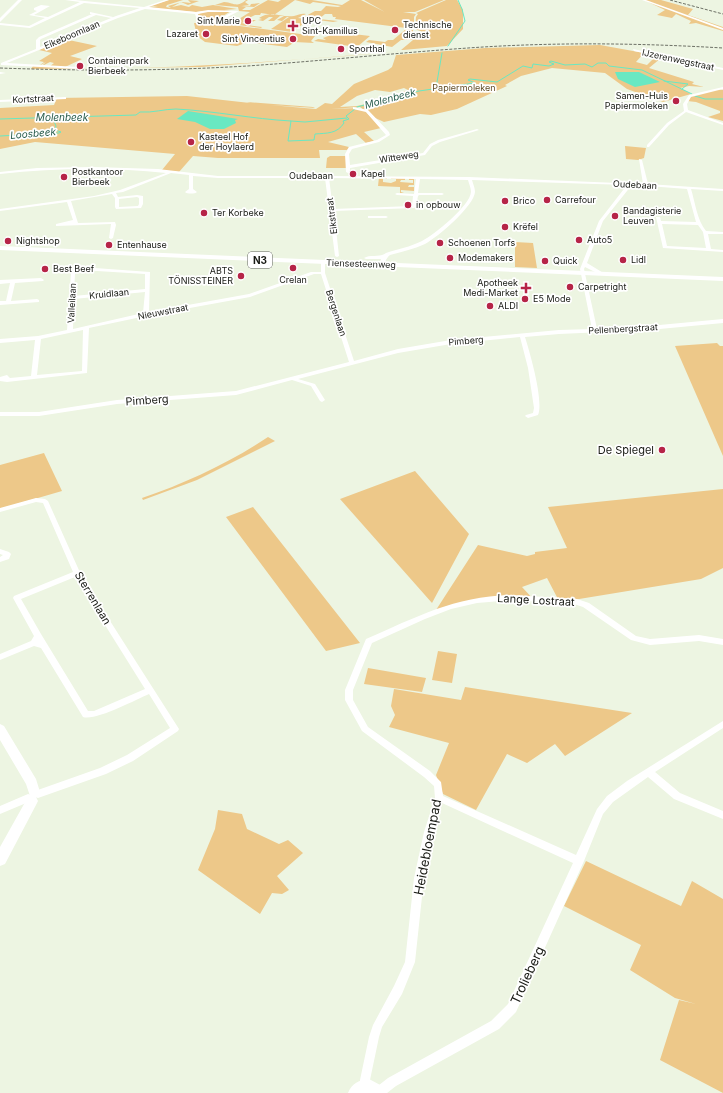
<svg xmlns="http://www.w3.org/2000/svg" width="723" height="1093" font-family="Inter,sans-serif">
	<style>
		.green { fill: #edc889; fill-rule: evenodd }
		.water { fill: #69e8c2 }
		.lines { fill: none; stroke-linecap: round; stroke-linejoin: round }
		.stream { stroke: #69e8c2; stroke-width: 1 }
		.street { fill: #fff; fill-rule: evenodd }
		.secondary { fill: #fff; fill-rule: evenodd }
		.primary { fill: #fff; fill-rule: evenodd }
		.rail { stroke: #6d7166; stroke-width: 1; stroke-dasharray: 3 1.5; stroke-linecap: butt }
		.poi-dot { fill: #b62447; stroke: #fff; stroke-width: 1.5 }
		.labels { text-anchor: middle; stroke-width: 3.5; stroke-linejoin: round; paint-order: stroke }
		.far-poi-label { font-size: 9px; fill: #181a14; stroke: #fff; text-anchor: start }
		.far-street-label { font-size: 9px; fill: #181a14; stroke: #fff }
		.far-park-label { font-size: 9px; fill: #624d26; stroke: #fff }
		.far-water-label { font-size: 10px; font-style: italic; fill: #285c4c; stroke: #fff }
		.shield { fill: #fff; stroke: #5d5f5a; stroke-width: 1 }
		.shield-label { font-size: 10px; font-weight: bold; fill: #181a14 }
		.street-label { font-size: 11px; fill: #181a14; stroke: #fff }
		.poi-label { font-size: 11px; fill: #181a14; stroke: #fff; text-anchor: end }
		.near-street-label { font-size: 13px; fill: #181a14; stroke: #fff }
	</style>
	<rect width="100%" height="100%" fill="#edf5e2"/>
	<path class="green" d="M169,0H183L167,5L166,7L171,8L168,6L182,2L191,3L188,0L199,1L188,5L181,2L172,7L181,5L189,7L192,5L202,7L213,5L237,9L224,10L231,11L215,21L197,15L204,11L196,12L149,8L158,6L146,7Z
		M246,0H248L245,2L249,5H242L250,6L251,4L260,3L254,7L241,6L246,7L242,10H250L268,0L278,2L281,0H312L342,5L350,0H361L385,12L364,0H444L415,12H403L416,14L414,17V29L335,19L336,17H333L332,14H325L319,19L338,21L333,22L310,19L292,32L271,29L289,17H287L282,21L277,20L284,16H280L274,21H268L273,17H269L263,21L258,20L262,19L259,18C271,10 281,18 294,16C299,15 301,13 306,14L298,18L306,19L304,17L315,11H321L326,6L338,7L341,6L313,2L310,4L295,0L274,15L261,13L260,15H255L245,20H247L242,23L245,24L252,20H256L247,25L262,27L261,28L231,24L250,12L239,11L238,7L215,5L224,2C235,3 236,8 246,0Z
		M446,0H457L463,10V29L447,46L403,50H401L413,40H401L392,47L366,42L369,40L385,42L388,40H393L406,29L413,30V36H415V32H423L415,29L416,17L418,14L416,13Z
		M644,0H661L693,9L688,15L723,27V31L696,23L689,24L691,21L676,14L672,18L657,15L665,10Z
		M210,22L315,36L311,41L314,43L295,42L287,47L248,42L237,46L205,42L197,36L194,23Z
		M328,31L370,36L357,47L314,41L318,39L326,40L323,38L331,35L324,34Z
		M64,39L97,46L70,56L82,59L63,68H65C193,70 319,58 446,48L201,67L31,69L33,66L49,67L54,63L50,62L42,66L46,62L39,66L44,62L39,61L52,53L39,50Z
		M600,45L644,53L636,62L647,65L655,57L661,58L649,68L694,82L692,84L704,87L689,86L680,88L691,94L663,102L627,89L605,73L552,68L521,76L505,85L507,86L457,109L431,115L420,114L384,122L373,117L360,107L331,109L358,108L365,111L381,128L364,132L374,141L366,143L356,134L328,142L349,147L347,150H319L320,158H218L193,156L179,172L162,170L175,154L35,142L0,149V108L54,105L57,98L187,96L250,103L247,102L313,107L315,108L270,105L316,109L325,103L332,104L354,84L388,70L392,67L396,55L485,48ZM404,88L408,90L403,92V95L357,106L340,107L357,96L375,90L390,92Z
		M718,89L723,90V121L708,117L720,113V111L696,102L687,101L692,95Z
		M625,146L646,148L644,158L638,160L626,159Z
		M330,156H346V168H326L327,158Z
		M379,177H387V179H383V182L391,183L396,181V179H391V177L405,178V180H401L400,182L413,183V180H409V178H414V185H409L408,187H414V191L401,190V192L404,193H400V187L378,186Z
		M515,242L533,243L537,268L515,267Z
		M717,343L720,346H723V456L675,346Z
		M268,437L275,441L197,480L143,500L142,498C186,483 229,463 268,437Z
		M44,453L62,491L0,509V465Z
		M415,471L469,534L432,603L340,499Z
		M723,489V568L701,579L573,600L559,601L547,578L522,587L534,600C496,599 473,597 436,610L478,545L527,556L535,554V552L567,548L548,507Z
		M253,507L360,643L326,651L226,517Z
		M438,651L457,654L452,683L432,680Z
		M368,668L426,678L422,692L364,684Z
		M465,687L632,713L565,756L555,744L527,763L507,754L476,810L443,794L436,775L449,743L389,727L395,715L391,706L394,689L461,700Z
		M218,810L242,814L247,829L279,844L288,840L303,853L277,876L289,890L282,894L272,893L260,914L198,870L215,829Z
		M586,861L681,906L692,881L723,899V1093L660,1060L679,1000L696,1004L675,998L630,970L641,945L564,906Z"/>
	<path class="water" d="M615,72H639L660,82L635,87L618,79Z
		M188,111L238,119L235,120L236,123L224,129H210L195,122L177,119Z"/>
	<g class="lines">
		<path class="stream" d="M448,46L465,21L462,9L458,0
			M664,81L688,84L682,89
			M436,88L442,53
			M695,96L705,99H723
			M357,107L419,91L475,83L468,80L470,79L497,82L523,66L532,68L533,64L549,66L554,64L549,62L551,61L565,65L585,64L592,67L598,63H606L609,66L642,70L692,94
			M0,119L136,115L140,112C153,113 164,109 176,109C215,111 253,119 291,121L288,141L314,140L315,134C327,133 337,134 344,123L343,121L349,119L346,116L355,109
			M291,121L305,122L347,118
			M0,136L59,133L61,132L55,130L56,126L53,119L67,116"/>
		<path class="street" d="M65,0H75L144,7L165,0H169L149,7L196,12L208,10L239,11L216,23L196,17L195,14L145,9L118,18L7,63L79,67L80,69L1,65V63L36,49V40L39,37L92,14H90V12L113,17L111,18L96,15L41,39L40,40V47L116,16L140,8L84,3L30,28L0,25V23L29,26L45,18L29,15L37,11L34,10V8L41,5L50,6L34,15L48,17L80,2ZM208,12H232L216,21L198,15V14Z
			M642,0H646L723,28V30Z
			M633,49L723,68V70L634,51Z
			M0,72L6,73L0,74Z
			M723,87V89L691,97L687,104L688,110L723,123V125L686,112L669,125L649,147H647V145L667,123L684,111L683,104L689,95Z
			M65,97H66V99L0,102V100Z
			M353,107L368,110L389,132L390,135L379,142L352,149L349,154L350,165L423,153L430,144L438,140L477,129L479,130L440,142L432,146L425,155L350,168V172L348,173L346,172L345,154L349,147L377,140L386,135L366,112L353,109Z
			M639,159L642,160L648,184L723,189V191L691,189C695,202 697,220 706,231L723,232V234H708L711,249L723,250V252L663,248L656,217H660L661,221L696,222L687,189L648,186L646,187L631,186L603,221L587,263L605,274L601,275L585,267L584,269L597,329L649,326L723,319V323L649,330L559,334L525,337C530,353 544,401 538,415L528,418L525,416L526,415L533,413L534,408L528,368L520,337L451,344L398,353L298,379L315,384L325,400L322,402L320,401L311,386L292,380L236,395L117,404L39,416H0V412H39L117,400L236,391L349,362L321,274H314L250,297L146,316L89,328L87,373L7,382L0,381V377L7,375L10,378L31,376L35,340L0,343V339L38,336L67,330L71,273L73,269L81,267L150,272L149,312L249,294L311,272H321V262L325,261V273L354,361L398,349L451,340L559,330L592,329L580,269L599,221L627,185L472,180C473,184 475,188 475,192C474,206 438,237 425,244C414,249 401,252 390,255C385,259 385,265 381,266L379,265L381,259H366L364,258C370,254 380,258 386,253C398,249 410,247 422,241C434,235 470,206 471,192C471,188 469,184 468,180L420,179L418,193H442L444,194L442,195H419L418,196L416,207L414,208L334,211L339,256L337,257L335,256L325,178H218L193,176V189L197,192C195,194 187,194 185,192L189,189V175L171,173L123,192L116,193L118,197L137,195L143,196V204L141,208L116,209L115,207V198L112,194L71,201L78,223L115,222L116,225L113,238L111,239L109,238L111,224L56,226V224L73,220L67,202L0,211V209L94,196L120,190L166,173C111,167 55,168 0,174V172L37,168L93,167L158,169L218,176H325L327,175L329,176L469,177L643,184ZM329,178L416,179L414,194L397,193L395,194L397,195L413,196L412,206L333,209ZM137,197L139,198V204L138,206L119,207V199ZM662,224L698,225L703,232L706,248L667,246ZM81,270L145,274V289L74,296L75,273L77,271ZM145,292L143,313L73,329L74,299ZM83,330L82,371L37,375L41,339Z
			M368,216H386L388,217L386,218H368Z
			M41,278L44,280L43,281L15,283L11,301L37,299L39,300V302L0,305V301H6L10,283L0,284V280Z
			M36,498L45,499L48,501L82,577L179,729L178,731L133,761L106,774L38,798L35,797L34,794L35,791L100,768L127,755L170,728L149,694C135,700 96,721 83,717L41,648L34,646L0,660V654L31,641L34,636L13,598L14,596L73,572L43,503L36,502L0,512V508ZM75,577L145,689L94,711H88L41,634L21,599Z
			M0,549L9,552L11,554L9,559L0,562V557L3,555L0,554Z
			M512,595L577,599L589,603L636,636L650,639L699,635L723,639V645L699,641L650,645L631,640L583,607L574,604L512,600L477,603L451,609L425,619L372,643L353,690V700L368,727L430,771L441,782L443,796L576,855L597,809L607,796L627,781L723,721V728L655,772L680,793L723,811V819L674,799L648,777L613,802L603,814L584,861L516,1012L499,1029L396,1086L387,1093H372L374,1089L388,1078L491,1021L508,1004L573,863L442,803L434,832L424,878L415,962L402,994L382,1027L379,1037L370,1080V1087L369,1091L365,1092L361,1091L360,1087V1080L369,1037L373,1025L394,986L405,962L414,878L424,832L435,798L434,786L424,777L362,731L345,700V690L366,639C417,617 455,596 512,595Z
			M28,794L31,795L32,798L31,801L0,814V806Z"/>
		<path class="secondary" d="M18,0H22L0,22V18Z
			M0,724L4,726L36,779L40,792L38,796L36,797L38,801L36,805L5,864L0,866V847L28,797L30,796L26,784L0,740Z
			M369,1079L384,1087L386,1093H348C352,1083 359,1080 369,1079Z"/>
		<path class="primary" d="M0,246L723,277V281L0,250Z"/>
		<path class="rail" d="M670,0L723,14
			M0,68C82,71 165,71 247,66C321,61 395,53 468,48C553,42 638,43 723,48"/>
	</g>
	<g class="poi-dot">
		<circle cx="248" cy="21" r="4"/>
		<path d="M291 20h4v4h4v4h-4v4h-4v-4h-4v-4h4z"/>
		<circle cx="395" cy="30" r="4"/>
		<circle cx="206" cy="34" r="4"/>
		<circle cx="293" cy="39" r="4"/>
		<circle cx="341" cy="49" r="4"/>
		<circle cx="80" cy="66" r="4"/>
		<circle cx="676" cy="101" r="4"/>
		<circle cx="191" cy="142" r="4"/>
		<circle cx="353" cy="174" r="4"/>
		<circle cx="64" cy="177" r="4"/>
		<circle cx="547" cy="200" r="4"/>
		<circle cx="505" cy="201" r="4"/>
		<circle cx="408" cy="205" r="4"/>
		<circle cx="204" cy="213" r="4"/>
		<circle cx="615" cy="216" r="4"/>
		<circle cx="505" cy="227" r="4"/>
		<circle cx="579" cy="240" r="4"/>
		<circle cx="8" cy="241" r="4"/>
		<circle cx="440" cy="243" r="4"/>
		<circle cx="109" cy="245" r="4"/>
		<circle cx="450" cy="258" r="4"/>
		<circle cx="623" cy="260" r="4"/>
		<circle cx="545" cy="261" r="4"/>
		<circle cx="293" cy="268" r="4"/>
		<circle cx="45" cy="269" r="4"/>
		<circle cx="241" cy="276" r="4"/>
		<circle cx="570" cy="287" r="4"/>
		<path d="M524 282h4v4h4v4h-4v4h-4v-4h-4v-4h4z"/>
		<circle cx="525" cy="299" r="4"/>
		<circle cx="490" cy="306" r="4"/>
		<circle cx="662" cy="450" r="4"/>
	</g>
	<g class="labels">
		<g class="far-poi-label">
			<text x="240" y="24" text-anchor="end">Sint Marie</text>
			<text x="302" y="24">UPC<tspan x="302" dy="10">Sint-Kamillus</tspan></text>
			<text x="403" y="28">Technische<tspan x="403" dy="10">dienst</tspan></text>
			<text x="198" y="37" text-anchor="end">Lazaret</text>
			<text x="285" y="42" text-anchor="end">Sint Vincentius</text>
			<text x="349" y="52">Sporthal</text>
			<text x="88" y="64">Containerpark<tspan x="88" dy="10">Bierbeek</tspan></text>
			<text x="668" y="99" text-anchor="end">Samen-Huis<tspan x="668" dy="10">Papiermoleken</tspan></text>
			<text x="199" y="140">Kasteel Hof<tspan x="199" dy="10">der Hoylaerd</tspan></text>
			<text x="72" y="175">Postkantoor<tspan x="72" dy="10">Bierbeek</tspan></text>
			<text x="361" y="177">Kapel</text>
			<text x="555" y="203">Carrefour</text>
			<text x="513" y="204">Brico</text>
			<text x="416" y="208">in opbouw</text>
			<text x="623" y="214">Bandagisterie<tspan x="623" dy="10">Leuven</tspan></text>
			<text x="212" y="216">Ter Korbeke</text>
			<text x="513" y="230">Krëfel</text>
			<text x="587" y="243">Auto5</text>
			<text x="16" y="244">Nightshop</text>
			<text x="448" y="246">Schoenen Torfs</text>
			<text x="117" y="248">Entenhause</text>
			<text x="458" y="261">Modemakers</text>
			<text x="631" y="263">Lidl</text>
			<text x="553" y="264">Quick</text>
			<text x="53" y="272">Best Beef</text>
			<text x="233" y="274" text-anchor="end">ABTS<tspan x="233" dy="10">TÖNISSTEINER</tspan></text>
			<text x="293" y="283" text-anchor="middle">Crelan</text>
			<text x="518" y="286" text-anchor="end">Apotheek<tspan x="518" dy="10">Medi-Market</tspan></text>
			<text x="578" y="290">Carpetright</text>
			<text x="533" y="302">E5 Mode</text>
			<text x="498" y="309">ALDI</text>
		</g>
		<g class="far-street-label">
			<text transform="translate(72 35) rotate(-23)" y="3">Eikeboomlaan</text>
			<text transform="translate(678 60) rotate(12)" y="3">IJzerenwegstraat</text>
			<text transform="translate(33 99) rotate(-3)" y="3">Kortstraat</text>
			<text transform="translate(399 157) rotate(-9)" y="3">Witteweg</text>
			<text x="311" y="179">Oudebaan</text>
			<text transform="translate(635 185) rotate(3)" y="3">Oudebaan</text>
			<text transform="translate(332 216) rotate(-97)" y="3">Eikstraat</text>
			<text transform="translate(361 264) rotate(2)" y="3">Tiensesteenweg</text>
			<text transform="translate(109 294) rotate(-6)" y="3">Kruidlaan</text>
			<text transform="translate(72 303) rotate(-87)" y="3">Valleilaan</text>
			<text transform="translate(163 312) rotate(-11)" y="3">Nieuwstraat</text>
			<text transform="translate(336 313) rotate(72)" y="3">Bergenlaan</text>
			<text transform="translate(623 329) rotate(-3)" y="3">Pellenbergstraat</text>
			<text transform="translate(466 341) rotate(-5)" y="3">Pimberg</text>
		</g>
		<g class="far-park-label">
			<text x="464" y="91">Papiermoleken</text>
		</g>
		<g class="far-water-label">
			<text transform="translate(390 98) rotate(-15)" y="4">Molenbeek</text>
			<text x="62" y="121">Molenbeek</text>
			<text transform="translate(33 133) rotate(-5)" y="4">Loosbeek</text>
		</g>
		<rect class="shield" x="248" y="252" width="24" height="16" rx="3"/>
		<g class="shield-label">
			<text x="260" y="264">N3</text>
		</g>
		<g class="street-label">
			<text transform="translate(147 400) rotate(-4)" y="4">Pimberg</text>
			<text transform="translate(93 598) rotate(59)" y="4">Sterrenlaan</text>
			<text transform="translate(536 600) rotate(3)" y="4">Lange Lostraat</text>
		</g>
		<g class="poi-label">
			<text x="654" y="454">De Spiegel</text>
		</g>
		<g class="near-street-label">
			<text transform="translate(427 847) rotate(-79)" y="5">Heidebloempad</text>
			<text transform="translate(527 975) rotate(-65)" y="5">Trolieberg</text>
		</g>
	</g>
</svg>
